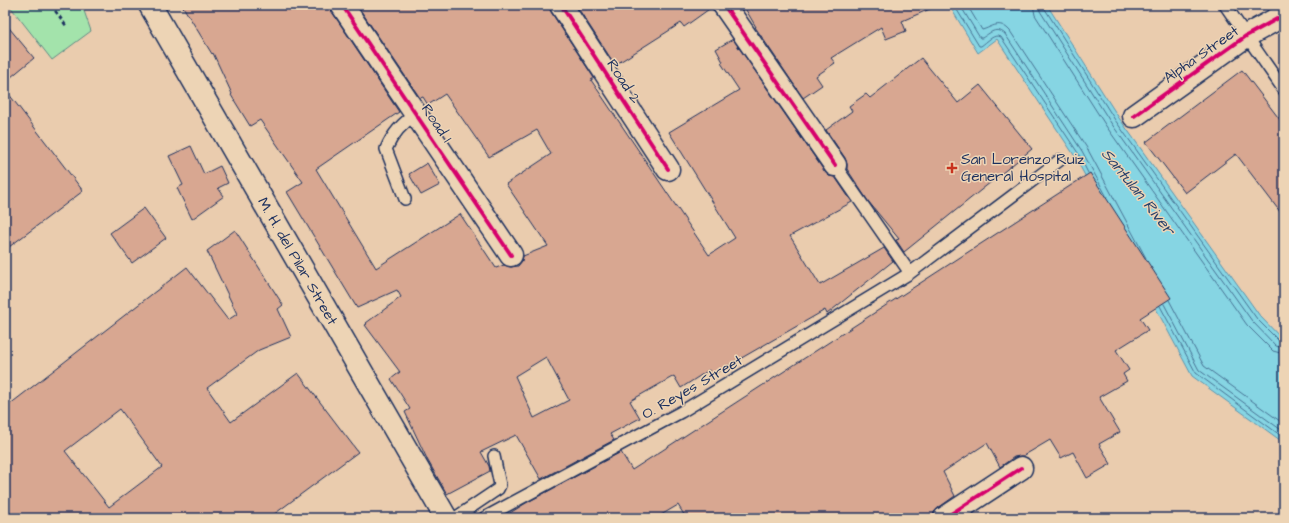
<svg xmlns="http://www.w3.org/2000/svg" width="1289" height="523" font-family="'Architects Daughter',sans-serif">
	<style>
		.green { fill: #a3e3ab; stroke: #5f8984 }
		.water { fill: #86d5e3; stroke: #5b93ae }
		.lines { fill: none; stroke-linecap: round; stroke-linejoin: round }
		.shore { stroke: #467193; stroke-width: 1 }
		.building { fill: #d8a791; stroke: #1b2f5e; fill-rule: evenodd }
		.lane-casing { stroke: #1b2f5e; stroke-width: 14 }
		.street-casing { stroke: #1b2f5e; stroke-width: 25 }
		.secondary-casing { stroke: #1b2f5e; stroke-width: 25 }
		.path { stroke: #1b2f5e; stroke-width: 2.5; stroke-dasharray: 4 3; stroke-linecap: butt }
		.lane { stroke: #edd4b5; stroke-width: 11 }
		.street { stroke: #edd4b5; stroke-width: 22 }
		.secondary { stroke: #edd4b5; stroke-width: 22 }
		.cycleway-casing { stroke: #edd4b5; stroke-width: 6 }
		.cycleway { stroke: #d6006c; stroke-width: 4 }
		.poi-dot { fill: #c8321e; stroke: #edd4b5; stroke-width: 1.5 }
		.labels { text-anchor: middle; stroke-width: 3; stroke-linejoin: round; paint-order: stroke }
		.street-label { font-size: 15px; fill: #1b2f5e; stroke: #edd4b5 }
		.poi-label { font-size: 15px; fill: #1b2f5e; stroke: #edd4b5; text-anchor: start }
		.water-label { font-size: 16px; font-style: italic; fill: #26406b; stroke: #edd4b5 }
	</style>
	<rect width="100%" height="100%" fill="#eaccae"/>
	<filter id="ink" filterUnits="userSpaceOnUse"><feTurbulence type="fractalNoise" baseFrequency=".025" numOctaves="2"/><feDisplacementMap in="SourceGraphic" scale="8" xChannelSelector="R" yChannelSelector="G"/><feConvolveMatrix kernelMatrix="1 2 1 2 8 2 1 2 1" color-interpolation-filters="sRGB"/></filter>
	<g filter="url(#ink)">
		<path class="green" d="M9,5H82L91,31L52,60Z"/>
		<path class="water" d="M949,5H1047L1119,118L1260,316L1284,341V443L1192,376L1074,155L997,39L978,53Z"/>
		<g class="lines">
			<path class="shore" d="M954,5L979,46H981C987,42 994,33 1001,37L1078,153L1088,173
				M960,5L980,38H982C990,33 996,26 1005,34L1082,151L1107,197
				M967,5L982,30C993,27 999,19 1010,31L1087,148L1146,258
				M1033,5L1035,15L1106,126L1247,325L1273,351L1284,354
				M1039,5L1040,11L1111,123L1252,321L1276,346L1284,348
				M1044,5L1045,9L1115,120L1257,319L1280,342L1284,343
				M1169,300L1204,366L1284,424
				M1164,304L1199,370L1284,432
				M1160,306L1196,373L1284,438"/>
		</g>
		<path class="building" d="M182,5H330L332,12L399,112L316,169L376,268L460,214L496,268L504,265L511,267L518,266L522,261L523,256L548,246L506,184L551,154L537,130L489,157L445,94L428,105L423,97L420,98L357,5H549L551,12L594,78L591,80L709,255L735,238L669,132L739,90L721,63L723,62L716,49L733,39L825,172L829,176L835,177L852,202L790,236L820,285L884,248L893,261L827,314L825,310L712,375L709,370L681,388L674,376L630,401L640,418L610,434L614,440L541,479L516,435L481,452L489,466L490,471L447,494L428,461L405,412L410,409L391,379L400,372L365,325L367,324L366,323L401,297L397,290L357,308L287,192L303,182L260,120L250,126L231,95L232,94L213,53L212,54ZM546,357L569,400L534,418L515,376Z
			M576,5H712V7L684,27L681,23L615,65Z
			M743,5H939L902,21L906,31L886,39L881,27L831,58L835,63L816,76L822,85L803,98L755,27H756Z
			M5,23L34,58L5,82Z
			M921,58L958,103L980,85L1032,149L904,252L896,240L899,239L868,201L847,169V164L845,158L826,130L852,111L849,106L866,94L870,98Z
			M1242,70L1284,125V217L1236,154L1185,193L1146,142Z
			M5,89L83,191L5,250Z
			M191,146L204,174L220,166L228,183L218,188L224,196L192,219L177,188L183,185L169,156Z
			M427,163L440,185L421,195L409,174Z
			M1090,173L1171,298L1140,318L1148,330L1116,350L1129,370L1123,374L1127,381L1099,397L1120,432L1099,444L1111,464L1087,478L1073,452L1061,458L1050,440L1023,456H1020L1014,457L1000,467L987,443L943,472L955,496L938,508L934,512L933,518H686L678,505L656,518H502L526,503L621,452L632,470Z
			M144,208L166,238L132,263L110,233Z
			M235,230L283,305L278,309L291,337L259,350L207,388L231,422L298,373L358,452L269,518H5V408L187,267L228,320L237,314L207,251ZM120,409L162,467L109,507L65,451Z"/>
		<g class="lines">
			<defs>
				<path id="lane" d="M1225,5L1284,90
					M835,165L910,273
					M405,199L386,149C393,133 402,123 416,114
					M455,518L498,489L500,485L494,456
					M484,518L681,412L910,273L1060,160"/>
				<path id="street" d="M342,5L511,255
					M561,5L668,169
					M724,5L835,165
					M1134,116L1246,36L1284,15
					M945,518L1021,468"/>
				<path id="secondary" d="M150,5L446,518"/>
			</defs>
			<use href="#lane" class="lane-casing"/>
			<use href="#street" class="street-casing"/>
			<use href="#secondary" class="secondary-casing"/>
			<path class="path" d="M51,5L67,27"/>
			<use href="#lane" class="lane"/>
			<use href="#street" class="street"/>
			<use href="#secondary" class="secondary"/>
			<defs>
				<path id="cycleway" d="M342,5L511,255
					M561,5L668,169
					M724,5L835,165
					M1134,116L1246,36L1284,15
					M945,518L1021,468"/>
			</defs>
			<use href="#cycleway" class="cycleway-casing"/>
			<use href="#cycleway" class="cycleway"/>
		</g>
	</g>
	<path class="poi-dot" d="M950 162h4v4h4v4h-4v4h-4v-4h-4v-4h4z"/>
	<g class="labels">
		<g class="street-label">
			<text transform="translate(1201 54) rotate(-35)" y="5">Alpha Street</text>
			<text transform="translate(624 81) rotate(57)" y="5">Road 2</text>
			<text transform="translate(437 123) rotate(56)" y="5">Road 1</text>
			<text transform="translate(298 261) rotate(60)" y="5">M. H. del Pilar Street</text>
			<text transform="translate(692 387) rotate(-30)" y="5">O. Reyes Street</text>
		</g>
		<g class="poi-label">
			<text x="961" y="164">San Lorenzo Ruiz<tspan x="961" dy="17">General Hospital</tspan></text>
		</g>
		<g class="water-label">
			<text transform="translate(1139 191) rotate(51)" y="6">Santulan River</text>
		</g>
	</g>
	<rect width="1289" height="523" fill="none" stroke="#edd4b5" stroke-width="20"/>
	<rect x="10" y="10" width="1269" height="503" fill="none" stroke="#1b2f5e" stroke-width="1.5" filter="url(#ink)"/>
</svg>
